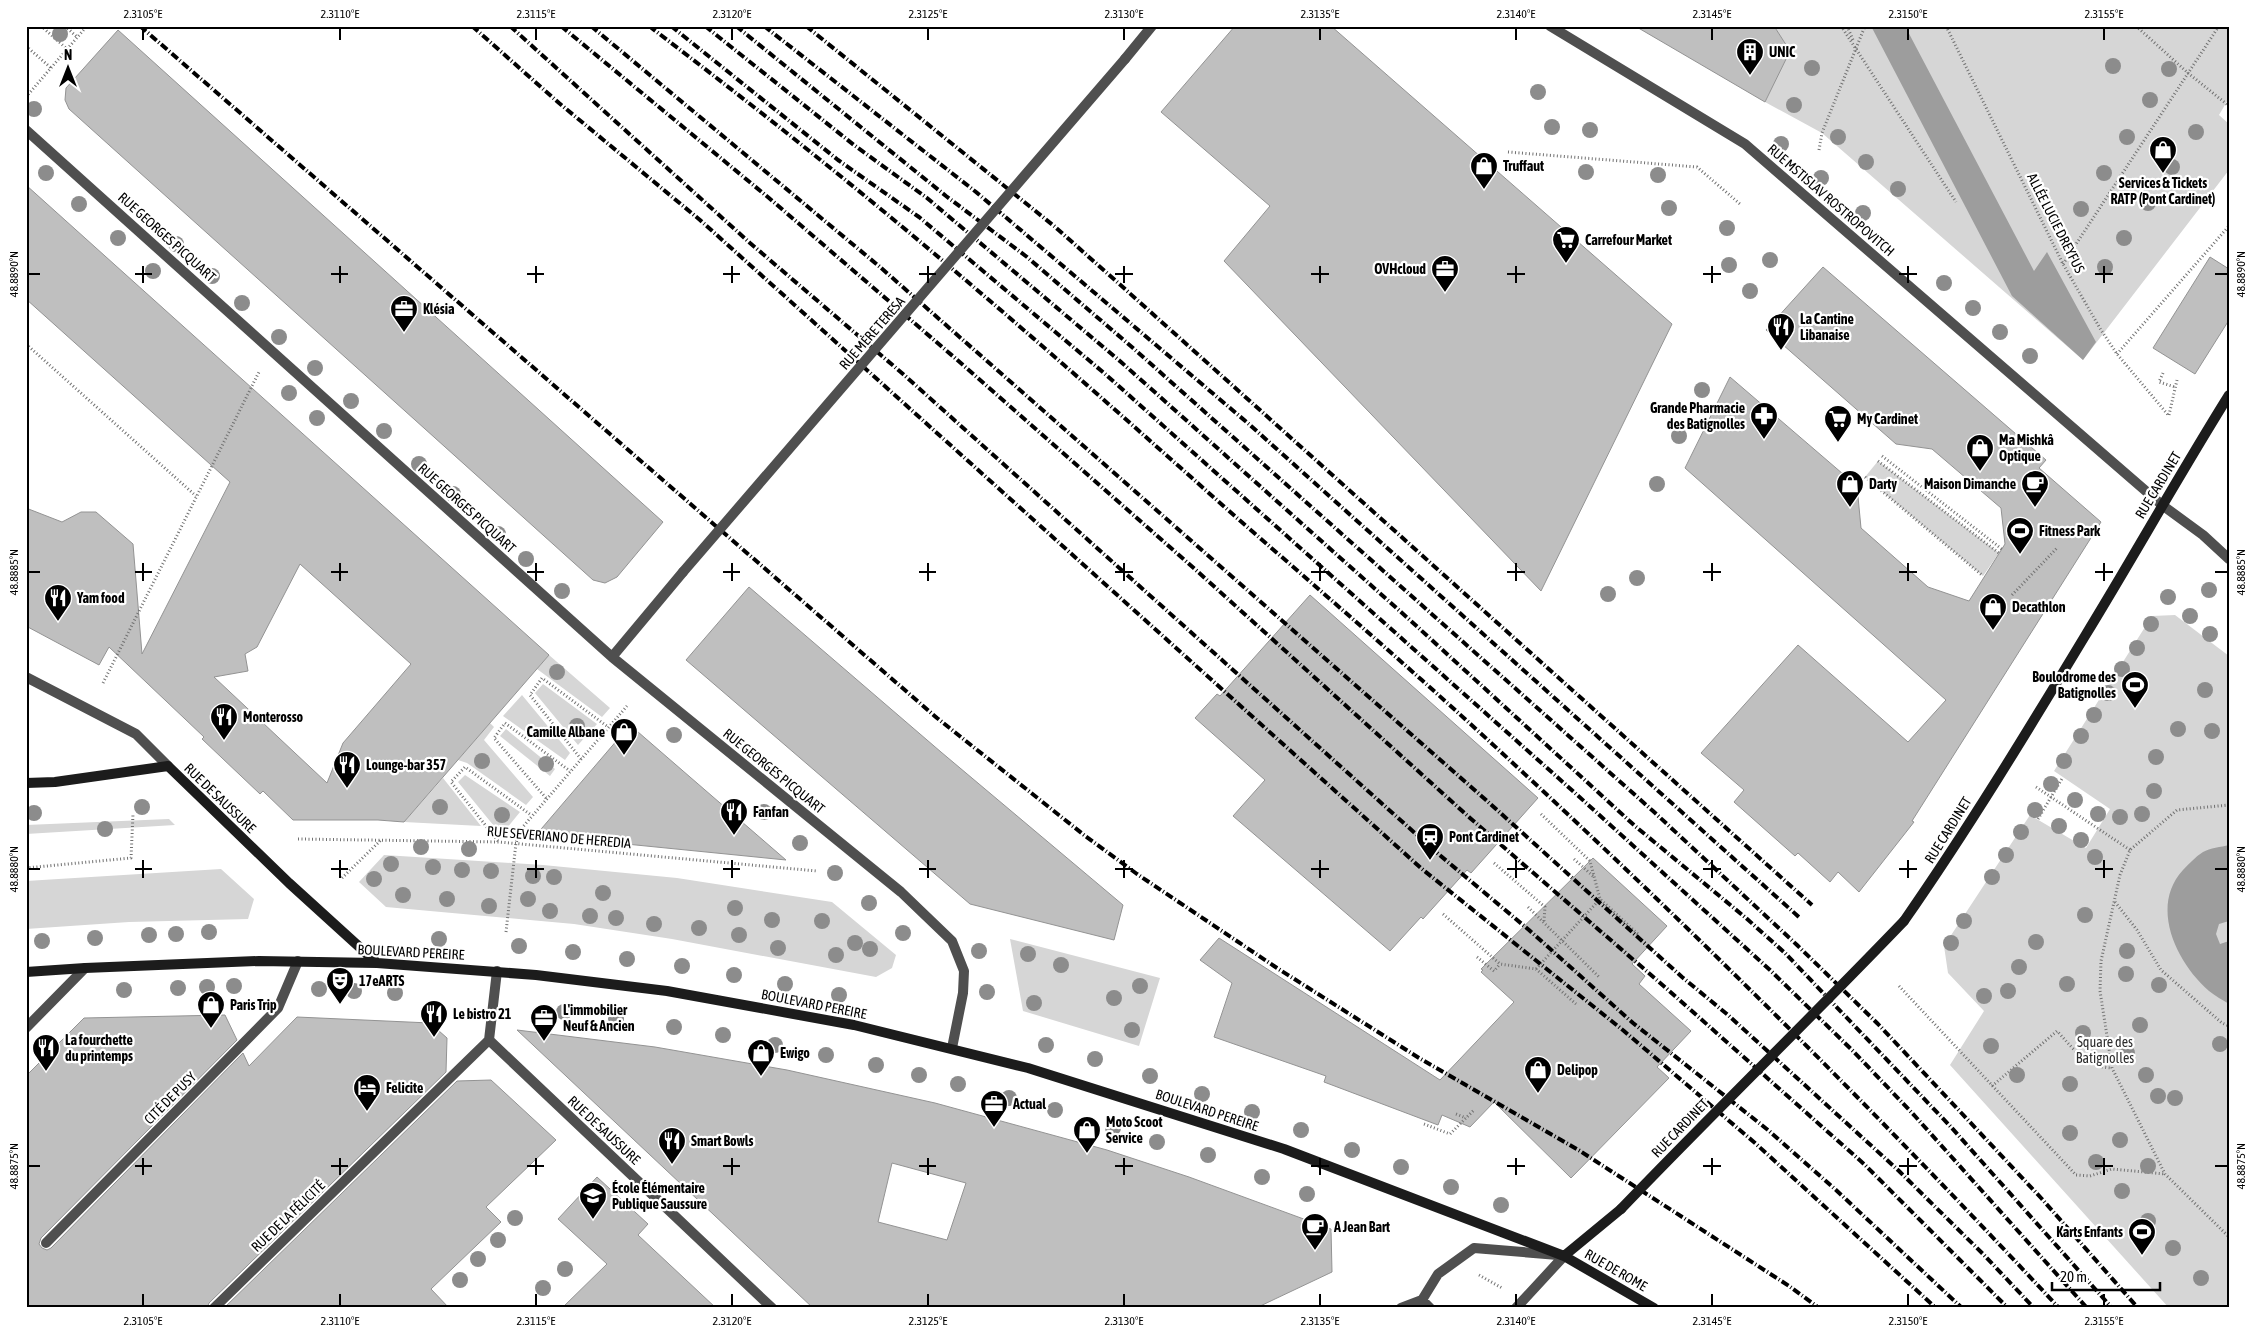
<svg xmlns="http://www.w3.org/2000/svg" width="2255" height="1334" font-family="'Asap Condensed',sans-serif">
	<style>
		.green { fill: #d6d6d6 }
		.water { fill: #9d9d9d }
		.building { fill: #bfbfbf; stroke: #939393; fill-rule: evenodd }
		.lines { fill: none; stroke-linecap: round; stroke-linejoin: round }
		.path { stroke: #717171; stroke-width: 3; stroke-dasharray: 1 2.5; stroke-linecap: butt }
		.street { stroke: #4f4f4f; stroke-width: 10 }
		.secondary { stroke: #1c1c1c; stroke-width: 10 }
		.rail { stroke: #000; stroke-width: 4; stroke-dasharray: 8 2.5 1 2.5; stroke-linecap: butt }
		.street-bridge { stroke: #4f4f4f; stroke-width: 10 }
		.secondary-bridge { stroke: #1c1c1c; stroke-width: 10 }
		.tree { fill: #8c8c8c }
		.ticks { fill: none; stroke: #000; stroke-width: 2 }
		.labels { text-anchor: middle; stroke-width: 4.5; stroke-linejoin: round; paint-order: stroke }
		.poi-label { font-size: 14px; font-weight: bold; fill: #000; stroke: #fff; text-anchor: start }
		.street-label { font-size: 14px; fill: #000; stroke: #fff }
		.park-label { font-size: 14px; fill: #2d2d2d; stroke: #fff }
		.neatline { fill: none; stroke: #000; stroke-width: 2 }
		.ticks-label { font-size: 12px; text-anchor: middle; fill: #000 }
	</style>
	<rect width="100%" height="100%" fill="#fff"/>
	<path class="green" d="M1774,26H2229V98L2219,115L2229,124V170L2083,360L1822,133L1765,102L1790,51Z
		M1878,461L1999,553L1983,576L1865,477Z
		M2175,615L2229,656V1308H2169L1950,1065L1984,1011L1948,973L1944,946L2030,815L2086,848L2110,809L2054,771L2152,616Z
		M549,655L610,708L602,717L537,669Z
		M543,684L597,724L578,745L535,693Z
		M522,695L570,753L565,760L503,716Z
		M490,723L494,727L484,740L533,797L526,805L467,763L458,760Z
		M506,729L555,769L550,776L500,736Z
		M465,775L520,812L507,828L494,826L458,782Z
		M443,778L481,826L404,822Z
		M169,819L175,825L26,834V825Z
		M384,855L543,865L677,878L832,902L896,955L892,968L876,977L672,939L574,924L386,907L359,882Z
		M221,869L254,899L248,919L129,922L26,929V881Z
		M1010,939L1160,978L1139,1046L1023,1011Z"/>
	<path class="water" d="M1871,26H1905L2034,271L2047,252L2096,342L2083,360L2012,296Z
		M2229,845V921L2219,924L2216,934L2220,944L2229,941V1004C2223,1000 2215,996 2209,991C2177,963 2149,907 2183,870C2189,864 2195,857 2203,852C2210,848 2221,847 2229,845Z"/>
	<path class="building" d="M1235,26H1331L1672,324L1541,591L1224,261L1270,206L1161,112Z
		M1635,26H1774L1790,51L1765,102Z
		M118,30L663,522L617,577L605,583L593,580L69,109L65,100L66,88Z
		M26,185L549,655L404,822L378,820H293L263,791L260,794L202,739L204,737L109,647L99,665L26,626V508L62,522L81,512H96L133,544L142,654L230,482L26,299ZM300,564L411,664L343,743L327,783L214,677L248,671L245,654L257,647Z
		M2210,257L2229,269V320L2195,374L2153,348Z
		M1823,267L2046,460L2039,468L2101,522L1912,821L1914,822L1859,892L1838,872L1830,882L1798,853L1795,856L1734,802L1744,790L1701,753L1798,645L1908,742L1946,700L1685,468L1730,377L1857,486L1861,528L1928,587L1969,601L2005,544L2001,508L1932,449L1896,444L1766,330Z
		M749,587L941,752L1123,905L1114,940L970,904L686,660Z
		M1310,595L1538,798L1471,873L1467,870L1423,919L1421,917L1390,951L1233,816L1265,780L1195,718L1217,694L1220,696Z
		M630,725L690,777L786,860L536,835Z
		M1593,858L1667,926L1632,964L1645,976L1639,984L1691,1031L1657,1067L1669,1078L1571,1178L1494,1102L1470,1127L1442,1115L1438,1125L1324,1082L1326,1076L1214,1037L1232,983L1200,960L1219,938L1440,1080L1514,1002L1481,972L1483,970L1481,969Z
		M225,1015L237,1040L41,1238L39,1244L42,1248L47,1250L51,1248L243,1053L249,1066L297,1017L430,1023L447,1038L446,1072L209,1303L207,1308H26V1076L84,1018Z
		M517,1030L655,1047L787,1070L935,1103L1107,1150L1189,1177L1331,1229L1332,1272L1256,1308H813ZM892,1163L966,1183L947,1240L878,1222Z
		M491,1080L556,1140L486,1207L501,1222L431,1289L449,1308H224L457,1081Z
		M597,1177L648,1224L638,1235L716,1308H562L607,1264L558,1219Z"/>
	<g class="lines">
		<path class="path" d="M41,26L67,49
			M65,26L77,37
			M1841,26L1956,202
			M1847,26L1853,40
			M1946,26L2063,264L2101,330L2117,354L2169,416
			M2136,26L2188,73L2229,106
			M26,46L51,68
			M26,97L87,26
			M1819,150L1822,133L1865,26
			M1508,152L1697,167L1740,204
			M2063,264L2219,26
			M26,344L196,496
			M2117,354L2229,226
			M2163,373L2159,382L2175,387
			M2169,415L2177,380
			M1882,456L2003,550
			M1878,461L1999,553
			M1865,477L1983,576
			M2012,595L2058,547
			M103,683L259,372
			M581,759L530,695L542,678L608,727
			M2036,787L2130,850
			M546,798L494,738L505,723L570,771
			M2229,805L2177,810L2130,850L2120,875L2101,961L2100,991L2112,1068L2165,1174L2229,1237
			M1541,814L1590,861L1600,899L1639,935
			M2038,819L2063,777
			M298,839L499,842L817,871
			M498,841L451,782L465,767L531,815
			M1574,859L1594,877
			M1494,863L1545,907L1544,921
			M26,868L131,858L133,814
			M342,878L381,840
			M2115,902L2137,930L2161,970L2222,1023L2229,1026
			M1528,907L1599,977
			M1443,914L1500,964L1536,969L1576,1004
			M506,932L516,843L521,829L627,706
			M1477,957L1494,971L1500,964
			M1536,969L1600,899
			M1899,986L2076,1175L2090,1176L2112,1169L2165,1174
			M1992,1086L2057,1031C2074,1049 2085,1067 2112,1068
			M1456,1114L1466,1118
			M1424,1124L1450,1134L1474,1110
			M1479,1275L1502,1288"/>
		<path class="street" d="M1550,26L1745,144L2162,505L2203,535L2229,559
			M1125,59L1152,26
			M26,130L612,657L901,892L952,941L964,971L963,993L952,1048
			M612,657L683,572
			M26,677L136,734L168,766
			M26,1028L85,968
			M489,1040L772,1308
			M489,1040L497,971
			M46,1243L278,1008L298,961
			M1422,1300L1430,1308
			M214,1308L489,1040
			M1401,1308L1422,1300L1438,1274L1474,1248L1558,1255
			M1516,1308L1564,1256"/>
		<path class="secondary" d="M26,783L55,782L168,766L289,883L377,963
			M1904,921C1968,829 2027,732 2085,636C2134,556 2179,475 2229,395
			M26,972L85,968L259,961L377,963L536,975L667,991L854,1025L1028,1068L1284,1149L1564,1256L1654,1308
			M1564,1256L1621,1209"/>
		<path class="rail" d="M140,26L937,718L1084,835L1137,874L1277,968L1419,1058L1580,1151L1789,1286L1819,1308
			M472,26L559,103L700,220L1422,869L1624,1031L1755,1143L1936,1308
			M510,26L750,243L903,374L1436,852L1529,930L1633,1023L1768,1130L1836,1190L1962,1308
			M561,26L769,198L955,358L1197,571L1470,818L1666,988L1864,1164L2008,1308
			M591,26L880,267L1486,800L1682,977L1728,1015L1899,1171L1984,1255L2034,1308
			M649,26C708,71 766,116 823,162C965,276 1101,397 1237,518C1331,600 1425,681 1516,766C1704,940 1885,1121 2059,1308
			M671,26L838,160L919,217L1104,373L1574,792L1770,970L1854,1052L1914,1115L2087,1308
			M705,26L854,145L927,198L1121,362L1411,621L1635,826L1746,918L1785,953L1951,1127L2112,1308
			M736,26L946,196L1027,257L1133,348L1653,811L1797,945L1878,1024L2042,1199L2138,1308
			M764,26L976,192L1250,425L1800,918
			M806,26L1054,226L1116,281L1812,905"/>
		<path class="street-bridge" d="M683,572L1125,59"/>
		<path class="secondary-bridge" d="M1621,1209C1714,1112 1811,1018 1904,921"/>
	</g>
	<g class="tree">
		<circle cx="60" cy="34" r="8"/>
		<circle cx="2113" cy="66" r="8"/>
		<circle cx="1812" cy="68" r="8"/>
		<circle cx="2169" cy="69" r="8"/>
		<circle cx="1538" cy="92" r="8"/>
		<circle cx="2150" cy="100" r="8"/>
		<circle cx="1794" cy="105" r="8"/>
		<circle cx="34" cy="109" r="8"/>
		<circle cx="1552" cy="127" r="8"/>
		<circle cx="1590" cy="130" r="8"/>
		<circle cx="2196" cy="132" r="8"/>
		<circle cx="1838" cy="137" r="8"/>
		<circle cx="2127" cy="137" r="8"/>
		<circle cx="1781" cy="144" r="8"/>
		<circle cx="1866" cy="162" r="8"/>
		<circle cx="2172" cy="167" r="8"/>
		<circle cx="1586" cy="172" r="8"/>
		<circle cx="46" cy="173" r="8"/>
		<circle cx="2104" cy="173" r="8"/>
		<circle cx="1658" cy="175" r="8"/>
		<circle cx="1821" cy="178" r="8"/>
		<circle cx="1898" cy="189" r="8"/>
		<circle cx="2148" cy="203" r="8"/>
		<circle cx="79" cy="204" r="8"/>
		<circle cx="1669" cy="208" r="8"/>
		<circle cx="2081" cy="209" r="8"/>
		<circle cx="1863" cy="213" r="8"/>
		<circle cx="1727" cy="228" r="8"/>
		<circle cx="118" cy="238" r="8"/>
		<circle cx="2124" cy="238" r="8"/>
		<circle cx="176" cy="244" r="8"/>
		<circle cx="1770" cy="260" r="8"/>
		<circle cx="1729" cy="265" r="8"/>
		<circle cx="2105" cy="267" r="8"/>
		<circle cx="153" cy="271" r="8"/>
		<circle cx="212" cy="276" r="8"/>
		<circle cx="1944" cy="283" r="8"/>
		<circle cx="1750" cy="291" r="8"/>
		<circle cx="242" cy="303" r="8"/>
		<circle cx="1973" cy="308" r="8"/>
		<circle cx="2000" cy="332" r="8"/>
		<circle cx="279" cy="337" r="8"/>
		<circle cx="2030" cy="356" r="8"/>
		<circle cx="315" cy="368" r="8"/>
		<circle cx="1702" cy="390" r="8"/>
		<circle cx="289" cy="393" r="8"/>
		<circle cx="351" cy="401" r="8"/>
		<circle cx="317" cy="418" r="8"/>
		<circle cx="384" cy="431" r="8"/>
		<circle cx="1679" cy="436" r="8"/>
		<circle cx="419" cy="464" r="8"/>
		<circle cx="1657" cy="484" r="8"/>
		<circle cx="453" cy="494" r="8"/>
		<circle cx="498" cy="534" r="8"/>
		<circle cx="526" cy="559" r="8"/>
		<circle cx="1637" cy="578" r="8"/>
		<circle cx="2209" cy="590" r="8"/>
		<circle cx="562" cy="591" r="8"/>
		<circle cx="1608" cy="594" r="8"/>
		<circle cx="2168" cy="597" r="8"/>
		<circle cx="2190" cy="616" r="8"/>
		<circle cx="2151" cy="624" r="8"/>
		<circle cx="2210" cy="634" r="8"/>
		<circle cx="2137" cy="648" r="8"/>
		<circle cx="2122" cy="669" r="8"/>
		<circle cx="557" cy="672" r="8"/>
		<circle cx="2205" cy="690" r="8"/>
		<circle cx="2108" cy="693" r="8"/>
		<circle cx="2094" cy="715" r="8"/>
		<circle cx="577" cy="726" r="8"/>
		<circle cx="2178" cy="729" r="8"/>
		<circle cx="2212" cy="731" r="8"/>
		<circle cx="674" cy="735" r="8"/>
		<circle cx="2081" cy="736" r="8"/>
		<circle cx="2156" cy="757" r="8"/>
		<circle cx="482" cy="761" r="8"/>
		<circle cx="2064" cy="761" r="8"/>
		<circle cx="546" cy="764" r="8"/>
		<circle cx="2051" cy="784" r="8"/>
		<circle cx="2154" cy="791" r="8"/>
		<circle cx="2075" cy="800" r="8"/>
		<circle cx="142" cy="807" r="8"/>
		<circle cx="440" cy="807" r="8"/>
		<circle cx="2035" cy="810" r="8"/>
		<circle cx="764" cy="812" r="8"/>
		<circle cx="34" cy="813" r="8"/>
		<circle cx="2098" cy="814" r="8"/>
		<circle cx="2142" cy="814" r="8"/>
		<circle cx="502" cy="815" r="8"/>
		<circle cx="2120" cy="817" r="8"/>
		<circle cx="2059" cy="826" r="8"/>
		<circle cx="105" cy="829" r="8"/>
		<circle cx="2021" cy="832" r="8"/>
		<circle cx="2081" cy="840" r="8"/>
		<circle cx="800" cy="843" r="8"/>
		<circle cx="421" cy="847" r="8"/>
		<circle cx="469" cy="849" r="8"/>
		<circle cx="2006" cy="855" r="8"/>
		<circle cx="2095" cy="857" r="8"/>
		<circle cx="391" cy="864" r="8"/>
		<circle cx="433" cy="867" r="8"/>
		<circle cx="462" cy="870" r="8"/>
		<circle cx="491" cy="871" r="8"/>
		<circle cx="835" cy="873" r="8"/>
		<circle cx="533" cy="876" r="8"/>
		<circle cx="554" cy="877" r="8"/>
		<circle cx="1992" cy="877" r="8"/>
		<circle cx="374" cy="879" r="8"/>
		<circle cx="603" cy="893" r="8"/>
		<circle cx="403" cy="895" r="8"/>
		<circle cx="447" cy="899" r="8"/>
		<circle cx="528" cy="899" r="8"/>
		<circle cx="869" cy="903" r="8"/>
		<circle cx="489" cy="906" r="8"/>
		<circle cx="735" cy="908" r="8"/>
		<circle cx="550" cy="911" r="8"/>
		<circle cx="2085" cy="915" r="8"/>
		<circle cx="590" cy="916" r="8"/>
		<circle cx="616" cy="918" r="8"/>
		<circle cx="772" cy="920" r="8"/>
		<circle cx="822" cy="921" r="8"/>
		<circle cx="1964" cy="921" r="8"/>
		<circle cx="654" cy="924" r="8"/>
		<circle cx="699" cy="928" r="8"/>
		<circle cx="209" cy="932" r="8"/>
		<circle cx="903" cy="933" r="8"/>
		<circle cx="176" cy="934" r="8"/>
		<circle cx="149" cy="935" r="8"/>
		<circle cx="739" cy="935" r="8"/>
		<circle cx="95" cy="938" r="8"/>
		<circle cx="439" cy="939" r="8"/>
		<circle cx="42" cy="941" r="8"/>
		<circle cx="2036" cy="942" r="8"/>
		<circle cx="855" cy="943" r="8"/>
		<circle cx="1951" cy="943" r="8"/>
		<circle cx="519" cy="946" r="8"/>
		<circle cx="778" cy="948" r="8"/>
		<circle cx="870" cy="949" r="8"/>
		<circle cx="979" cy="951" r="8"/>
		<circle cx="2127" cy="951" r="8"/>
		<circle cx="573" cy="952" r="8"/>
		<circle cx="1028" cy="954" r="8"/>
		<circle cx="836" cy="955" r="8"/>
		<circle cx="627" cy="959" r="8"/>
		<circle cx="1061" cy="965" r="8"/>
		<circle cx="682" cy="966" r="8"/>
		<circle cx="2019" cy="967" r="8"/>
		<circle cx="2126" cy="974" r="8"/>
		<circle cx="734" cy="975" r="8"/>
		<circle cx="785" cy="984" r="8"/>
		<circle cx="2067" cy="984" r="8"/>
		<circle cx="2159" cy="985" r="8"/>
		<circle cx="234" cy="986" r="8"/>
		<circle cx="1140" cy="986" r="8"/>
		<circle cx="207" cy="987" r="8"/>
		<circle cx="178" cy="988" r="8"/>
		<circle cx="319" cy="989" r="8"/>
		<circle cx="124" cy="990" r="8"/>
		<circle cx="354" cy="991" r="8"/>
		<circle cx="2008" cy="991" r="8"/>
		<circle cx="987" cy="992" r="8"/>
		<circle cx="395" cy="993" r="8"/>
		<circle cx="839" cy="995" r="8"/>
		<circle cx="1984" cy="996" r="8"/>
		<circle cx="1114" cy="998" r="8"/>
		<circle cx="1034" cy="1003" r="8"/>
		<circle cx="564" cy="1012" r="8"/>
		<circle cx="616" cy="1019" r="8"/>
		<circle cx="2140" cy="1025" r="8"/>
		<circle cx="674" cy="1027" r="8"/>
		<circle cx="1132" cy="1030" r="8"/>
		<circle cx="2083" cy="1033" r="8"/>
		<circle cx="723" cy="1035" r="8"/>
		<circle cx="2220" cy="1044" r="8"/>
		<circle cx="775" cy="1045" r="8"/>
		<circle cx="1046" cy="1045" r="8"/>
		<circle cx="1991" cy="1046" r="8"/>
		<circle cx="2127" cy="1053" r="8"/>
		<circle cx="826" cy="1055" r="8"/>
		<circle cx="1095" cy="1059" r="8"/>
		<circle cx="876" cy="1065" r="8"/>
		<circle cx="919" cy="1075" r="8"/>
		<circle cx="2017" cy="1075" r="8"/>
		<circle cx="2146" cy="1075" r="8"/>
		<circle cx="1150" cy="1076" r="8"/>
		<circle cx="958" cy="1084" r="8"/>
		<circle cx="2070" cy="1084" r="8"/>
		<circle cx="1202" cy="1094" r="8"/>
		<circle cx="2158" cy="1096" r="8"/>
		<circle cx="1009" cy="1098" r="8"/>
		<circle cx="2175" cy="1098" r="8"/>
		<circle cx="1055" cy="1110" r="8"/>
		<circle cx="1252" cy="1112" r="8"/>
		<circle cx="1113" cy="1128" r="8"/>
		<circle cx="1301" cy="1130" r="8"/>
		<circle cx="2070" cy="1133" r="8"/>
		<circle cx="2120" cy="1140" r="8"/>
		<circle cx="1157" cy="1142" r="8"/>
		<circle cx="1352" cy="1150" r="8"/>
		<circle cx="1208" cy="1155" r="8"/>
		<circle cx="2096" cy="1162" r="8"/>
		<circle cx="2148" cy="1166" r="8"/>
		<circle cx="1401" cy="1167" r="8"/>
		<circle cx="1262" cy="1177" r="8"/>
		<circle cx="1451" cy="1187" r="8"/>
		<circle cx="2122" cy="1191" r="8"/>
		<circle cx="1307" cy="1194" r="8"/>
		<circle cx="1501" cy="1205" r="8"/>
		<circle cx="515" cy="1218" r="8"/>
		<circle cx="2148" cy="1221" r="8"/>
		<circle cx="498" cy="1240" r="8"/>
		<circle cx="2173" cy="1248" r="8"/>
		<circle cx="478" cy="1259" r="8"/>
		<circle cx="565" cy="1269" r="8"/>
		<circle cx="2201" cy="1278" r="8"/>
		<circle cx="460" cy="1280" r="8"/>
		<circle cx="543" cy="1288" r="8"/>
	</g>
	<path class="ticks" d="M143,28V40M340,28V40M536,28V40M732,28V40M928,28V40M1124,28V40M1320,28V40M1516,28V40M1712,28V40M1908,28V40M2104,28V40M143,266V283M340,266V283M536,266V283M732,266V283M928,266V283M1124,266V283M1320,266V283M1516,266V283M1712,266V283M1908,266V283M2104,266V283M28,274H40M135,274H152M331,274H348M527,274H544M723,274H740M919,274H936M1115,274H1133M1311,274H1329M1507,274H1525M1703,274H1721M1899,274H1917M2095,274H2113M2215,274H2228M143,563V581M340,563V581M536,563V581M732,563V581M928,563V581M1124,563V581M1320,563V581M1516,563V581M1712,563V581M1908,563V581M2104,563V581M28,572H40M135,572H152M331,572H348M527,572H544M723,572H740M919,572H936M1115,572H1133M1311,572H1329M1507,572H1525M1703,572H1721M1899,572H1917M2095,572H2113M2215,572H2228M143,860V878M340,860V878M536,860V878M732,860V878M928,860V878M1124,860V878M1320,860V878M1516,860V878M1712,860V878M1908,860V878M2104,860V878M28,869H40M135,869H152M331,869H348M527,869H544M723,869H740M919,869H936M1115,869H1133M1311,869H1329M1507,869H1525M1703,869H1721M1899,869H1917M2095,869H2113M2215,869H2228M143,1158V1175M340,1158V1175M536,1158V1175M732,1158V1175M928,1158V1175M1124,1158V1175M1320,1158V1175M1516,1158V1175M1712,1158V1175M1908,1158V1175M2104,1158V1175M28,1166H40M135,1166H152M331,1166H348M527,1166H544M723,1166H740M919,1166H936M1115,1166H1133M1311,1166H1329M1507,1166H1525M1703,1166H1721M1899,1166H1917M2095,1166H2113M2215,1166H2228M143,1294V1306M340,1294V1306M536,1294V1306M732,1294V1306M928,1294V1306M1124,1294V1306M1320,1294V1306M1516,1294V1306M1712,1294V1306M1908,1294V1306M2104,1294V1306"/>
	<defs>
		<symbol id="building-pin" viewBox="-11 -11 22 30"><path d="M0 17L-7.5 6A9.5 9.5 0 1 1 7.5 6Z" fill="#000" stroke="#fff"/><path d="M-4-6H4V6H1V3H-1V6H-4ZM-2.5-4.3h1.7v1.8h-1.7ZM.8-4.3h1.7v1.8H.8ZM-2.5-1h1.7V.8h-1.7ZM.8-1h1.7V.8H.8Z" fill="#fff"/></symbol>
		<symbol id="shop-pin" viewBox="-11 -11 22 30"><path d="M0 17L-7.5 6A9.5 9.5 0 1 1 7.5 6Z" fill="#000" stroke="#fff"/><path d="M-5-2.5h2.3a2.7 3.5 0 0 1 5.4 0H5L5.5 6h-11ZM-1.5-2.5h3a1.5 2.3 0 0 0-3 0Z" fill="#fff"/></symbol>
		<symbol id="supermarket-pin" viewBox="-11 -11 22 30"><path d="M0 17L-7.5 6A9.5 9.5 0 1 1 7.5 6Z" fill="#000" stroke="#fff"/><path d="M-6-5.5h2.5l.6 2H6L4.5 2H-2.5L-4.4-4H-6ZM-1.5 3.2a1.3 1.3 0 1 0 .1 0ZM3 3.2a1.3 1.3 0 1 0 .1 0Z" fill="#fff"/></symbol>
		<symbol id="office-pin" viewBox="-11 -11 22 30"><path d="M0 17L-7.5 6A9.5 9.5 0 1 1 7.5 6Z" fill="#000" stroke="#fff"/><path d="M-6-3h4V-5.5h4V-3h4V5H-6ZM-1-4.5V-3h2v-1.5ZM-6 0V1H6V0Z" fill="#fff"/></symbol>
		<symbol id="restaurant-pin" viewBox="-11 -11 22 30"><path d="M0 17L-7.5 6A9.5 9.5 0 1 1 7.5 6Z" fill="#000" stroke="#fff"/><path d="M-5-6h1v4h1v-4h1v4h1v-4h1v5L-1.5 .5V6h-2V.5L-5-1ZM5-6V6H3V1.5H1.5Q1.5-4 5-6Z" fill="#fff"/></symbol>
		<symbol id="pharmacy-pin" viewBox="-11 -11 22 30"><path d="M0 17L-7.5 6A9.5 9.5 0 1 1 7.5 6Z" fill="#000" stroke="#fff"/><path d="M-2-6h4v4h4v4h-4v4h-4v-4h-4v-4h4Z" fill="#fff"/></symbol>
		<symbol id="cafe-pin" viewBox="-11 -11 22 30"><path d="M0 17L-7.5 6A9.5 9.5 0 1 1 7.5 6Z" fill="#000" stroke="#fff"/><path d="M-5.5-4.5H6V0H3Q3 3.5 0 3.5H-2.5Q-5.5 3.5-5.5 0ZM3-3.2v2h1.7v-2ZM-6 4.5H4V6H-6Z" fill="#fff"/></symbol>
		<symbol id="stadium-pin" viewBox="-11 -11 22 30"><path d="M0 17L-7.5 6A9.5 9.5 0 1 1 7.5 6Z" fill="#000" stroke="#fff"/><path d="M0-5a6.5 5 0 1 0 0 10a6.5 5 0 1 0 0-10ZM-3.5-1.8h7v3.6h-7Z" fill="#fff"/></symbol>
		<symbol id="station-pin" viewBox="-11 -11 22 30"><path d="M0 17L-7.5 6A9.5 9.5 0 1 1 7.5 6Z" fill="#000" stroke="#fff"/><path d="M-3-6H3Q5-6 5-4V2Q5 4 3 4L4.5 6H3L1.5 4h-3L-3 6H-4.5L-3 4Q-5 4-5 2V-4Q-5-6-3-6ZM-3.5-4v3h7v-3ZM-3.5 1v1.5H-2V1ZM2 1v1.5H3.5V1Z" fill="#fff"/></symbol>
		<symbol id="theatre-pin" viewBox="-11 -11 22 30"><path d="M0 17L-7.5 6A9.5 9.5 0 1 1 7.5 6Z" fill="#000" stroke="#fff"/><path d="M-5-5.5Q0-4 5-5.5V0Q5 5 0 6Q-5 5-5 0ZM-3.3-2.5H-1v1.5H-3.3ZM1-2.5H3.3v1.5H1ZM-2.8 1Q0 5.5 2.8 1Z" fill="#fff"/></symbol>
		<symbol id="hotel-pin" viewBox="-11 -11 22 30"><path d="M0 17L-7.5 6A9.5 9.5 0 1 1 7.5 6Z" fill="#000" stroke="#fff"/><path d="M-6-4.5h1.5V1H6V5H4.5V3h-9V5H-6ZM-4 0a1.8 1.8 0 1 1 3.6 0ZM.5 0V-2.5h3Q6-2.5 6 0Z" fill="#fff"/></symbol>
		<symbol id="school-pin" viewBox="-11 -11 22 30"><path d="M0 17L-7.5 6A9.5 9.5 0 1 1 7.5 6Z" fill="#000" stroke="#fff"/><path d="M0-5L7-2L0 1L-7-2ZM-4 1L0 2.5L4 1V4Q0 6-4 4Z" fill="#fff"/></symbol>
	</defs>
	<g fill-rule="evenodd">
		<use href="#building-pin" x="1734" y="36" width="32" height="43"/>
		<use href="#shop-pin" x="2147" y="134" width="32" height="43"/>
		<use href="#shop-pin" x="1468" y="150" width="32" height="43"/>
		<use href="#supermarket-pin" x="1550" y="224" width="32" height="43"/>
		<use href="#office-pin" x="1429" y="253" width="32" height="43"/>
		<use href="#office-pin" x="388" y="293" width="32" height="43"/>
		<use href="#restaurant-pin" x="1765" y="311" width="32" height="43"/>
		<use href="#pharmacy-pin" x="1748" y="400" width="32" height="43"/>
		<use href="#supermarket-pin" x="1822" y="403" width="32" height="43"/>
		<use href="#shop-pin" x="1964" y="432" width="32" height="43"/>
		<use href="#shop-pin" x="1834" y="468" width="32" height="43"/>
		<use href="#cafe-pin" x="2019" y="468" width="32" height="43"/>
		<use href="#stadium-pin" x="2004" y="515" width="32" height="43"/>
		<use href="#restaurant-pin" x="42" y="582" width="32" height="43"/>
		<use href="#shop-pin" x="1977" y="591" width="32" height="43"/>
		<use href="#stadium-pin" x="2119" y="669" width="32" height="43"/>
		<use href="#restaurant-pin" x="208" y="701" width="32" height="43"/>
		<use href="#shop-pin" x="608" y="716" width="32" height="43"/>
		<use href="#restaurant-pin" x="331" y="749" width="32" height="43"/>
		<use href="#restaurant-pin" x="718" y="796" width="32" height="43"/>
		<use href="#station-pin" x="1414" y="821" width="32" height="43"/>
		<use href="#theatre-pin" x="324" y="965" width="32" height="43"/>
		<use href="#shop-pin" x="195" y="989" width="32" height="43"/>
		<use href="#restaurant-pin" x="418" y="998" width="32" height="43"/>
		<use href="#office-pin" x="528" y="1002" width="32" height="43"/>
		<use href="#restaurant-pin" x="30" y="1032" width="32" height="43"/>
		<use href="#shop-pin" x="745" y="1037" width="32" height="43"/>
		<use href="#shop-pin" x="1522" y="1054" width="32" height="43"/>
		<use href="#hotel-pin" x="351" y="1072" width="32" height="43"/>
		<use href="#office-pin" x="978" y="1088" width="32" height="43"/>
		<use href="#shop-pin" x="1071" y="1114" width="32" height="43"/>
		<use href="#restaurant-pin" x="656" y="1125" width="32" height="43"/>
		<use href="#school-pin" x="577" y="1180" width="32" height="43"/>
		<use href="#cafe-pin" x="1299" y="1211" width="32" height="43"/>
		<use href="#stadium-pin" x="2126" y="1216" width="32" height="43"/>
	</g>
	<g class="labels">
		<g class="poi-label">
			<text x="1769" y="57">UNIC</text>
			<text x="1503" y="171">Truffaut</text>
			<text x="2163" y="188" text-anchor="middle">Services &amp; Tickets<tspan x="2163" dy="16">RATP (Pont Cardinet)</tspan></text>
			<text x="1585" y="245">Carrefour Market</text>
			<text x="1426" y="274" text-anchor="end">OVHcloud</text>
			<text x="423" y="314">Klésia</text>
			<text x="1800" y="324">La Cantine<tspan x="1800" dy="16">Libanaise</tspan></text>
			<text x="1745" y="413" text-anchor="end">Grande Pharmacie<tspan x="1745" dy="16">des Batignolles</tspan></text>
			<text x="1857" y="424">My Cardinet</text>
			<text x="1999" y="445">Ma Mishkâ<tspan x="1999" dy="16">Optique</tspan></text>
			<text x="1869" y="489">Darty</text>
			<text x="2016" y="489" text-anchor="end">Maison Dimanche</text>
			<text x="2039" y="536">Fitness Park</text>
			<text x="77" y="603">Yam food</text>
			<text x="2012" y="612">Decathlon</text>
			<text x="2116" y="682" text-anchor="end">Boulodrome des<tspan x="2116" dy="16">Batignolles</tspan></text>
			<text x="243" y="722">Monterosso</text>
			<text x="605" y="737" text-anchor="end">Camille Albane</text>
			<text x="366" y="770">Lounge-bar 357</text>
			<text x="753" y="817">Fanfan</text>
			<text x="1449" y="842">Pont Cardinet</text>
			<text x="359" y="986">17eARTS</text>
			<text x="230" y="1010">Paris Trip</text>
			<text x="563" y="1015">L'immobilier<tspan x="563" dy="16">Neuf &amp; Ancien</tspan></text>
			<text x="453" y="1019">Le bistro 21</text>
			<text x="65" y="1045">La fourchette<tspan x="65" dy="16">du printemps</tspan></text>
			<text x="780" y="1058">Ewigo</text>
			<text x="1557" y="1075">Delipop</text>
			<text x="386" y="1093">Felicite</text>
			<text x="1013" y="1109">Actual</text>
			<text x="1106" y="1127">Moto Scoot<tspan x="1106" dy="16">Service</tspan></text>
			<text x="691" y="1146">Smart Bowls</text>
			<text x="612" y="1193">École Élémentaire<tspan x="612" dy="16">Publique Saussure</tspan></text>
			<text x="1334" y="1232">A Jean Bart</text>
			<text x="2123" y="1237" text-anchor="end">Karts Enfants</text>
		</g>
		<g class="street-label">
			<text transform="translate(1831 200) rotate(41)" y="5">RUE MSTISLAV ROSTROPOVITCH</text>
			<text transform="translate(2056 223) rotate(63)" y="5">ALLÉE LUCIE DREYFUS</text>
			<text transform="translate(167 237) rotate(42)" y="5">RUE GEORGES PICQUART</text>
			<text transform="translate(872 333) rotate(-49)" y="5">RUE MÈRE TERESA</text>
			<text transform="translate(2158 485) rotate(-59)" y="5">RUE CARDINET</text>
			<text transform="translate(467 508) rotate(42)" y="5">RUE GEORGES PICQUART</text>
			<text transform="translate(774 771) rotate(39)" y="5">RUE GEORGES PICQUART</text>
			<text transform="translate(220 798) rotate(44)" y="5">RUE DE SAUSSURE</text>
			<text transform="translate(1948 830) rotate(-58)" y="5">RUE CARDINET</text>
			<text transform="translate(559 837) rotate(5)" y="5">RUE SEVERIANO DE HEREDIA</text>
			<text transform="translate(411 952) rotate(3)" y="5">BOULEVARD PEREIRE</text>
			<text transform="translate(814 1004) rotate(11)" y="5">BOULEVARD PEREIRE</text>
			<text transform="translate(170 1098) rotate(-45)" y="5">CITÉ DE PUSY</text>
			<text transform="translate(1207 1110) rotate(18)" y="5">BOULEVARD PEREIRE</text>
			<text transform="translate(1680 1128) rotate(-46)" y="5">RUE CARDINET</text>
			<text transform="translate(604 1130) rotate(43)" y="5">RUE DE SAUSSURE</text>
			<text transform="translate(288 1216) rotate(-44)" y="5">RUE DE LA FÉLICITÉ</text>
			<text transform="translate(1616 1270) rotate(30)" y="5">RUE DE ROME</text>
		</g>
		<g class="park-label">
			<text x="2105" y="1047">Square des<tspan x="2105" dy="16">Batignolles</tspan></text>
		</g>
	</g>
	<rect width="2255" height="1334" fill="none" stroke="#ffffff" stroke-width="55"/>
	<g transform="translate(68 68)" stroke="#ffffff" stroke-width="4" paint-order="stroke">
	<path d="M0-4L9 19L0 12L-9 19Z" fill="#000000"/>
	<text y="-8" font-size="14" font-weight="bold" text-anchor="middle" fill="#000000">N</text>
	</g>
	<path d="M2052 1282v8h108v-8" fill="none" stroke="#000000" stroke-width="2.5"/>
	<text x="2060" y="1282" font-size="15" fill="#000000" stroke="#ffffff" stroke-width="4" paint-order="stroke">20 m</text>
	<rect x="28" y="28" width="2200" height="1278" class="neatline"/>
	<g class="ticks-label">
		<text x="143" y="18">2.3105°E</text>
		<text x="340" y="18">2.3110°E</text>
		<text x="536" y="18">2.3115°E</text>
		<text x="732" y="18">2.3120°E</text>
		<text x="928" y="18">2.3125°E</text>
		<text x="1124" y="18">2.3130°E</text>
		<text x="1320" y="18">2.3135°E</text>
		<text x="1516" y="18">2.3140°E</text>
		<text x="1712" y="18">2.3145°E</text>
		<text x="1908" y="18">2.3150°E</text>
		<text x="2104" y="18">2.3155°E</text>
		<text transform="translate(14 274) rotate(-90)" y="4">48.8890°N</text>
		<text transform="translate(2241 274) rotate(-90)" y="4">48.8890°N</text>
		<text transform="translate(14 572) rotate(-90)" y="4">48.8885°N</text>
		<text transform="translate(2241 572) rotate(-90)" y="4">48.8885°N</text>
		<text transform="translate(14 869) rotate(-90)" y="4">48.8880°N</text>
		<text transform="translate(2241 869) rotate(-90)" y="4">48.8880°N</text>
		<text transform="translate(14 1166) rotate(-90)" y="4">48.8875°N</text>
		<text transform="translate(2241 1166) rotate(-90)" y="4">48.8875°N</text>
		<text x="143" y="1325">2.3105°E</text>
		<text x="340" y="1325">2.3110°E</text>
		<text x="536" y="1325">2.3115°E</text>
		<text x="732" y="1325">2.3120°E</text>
		<text x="928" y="1325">2.3125°E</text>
		<text x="1124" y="1325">2.3130°E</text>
		<text x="1320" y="1325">2.3135°E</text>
		<text x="1516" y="1325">2.3140°E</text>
		<text x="1712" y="1325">2.3145°E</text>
		<text x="1908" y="1325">2.3150°E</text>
		<text x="2104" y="1325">2.3155°E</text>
	</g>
</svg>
